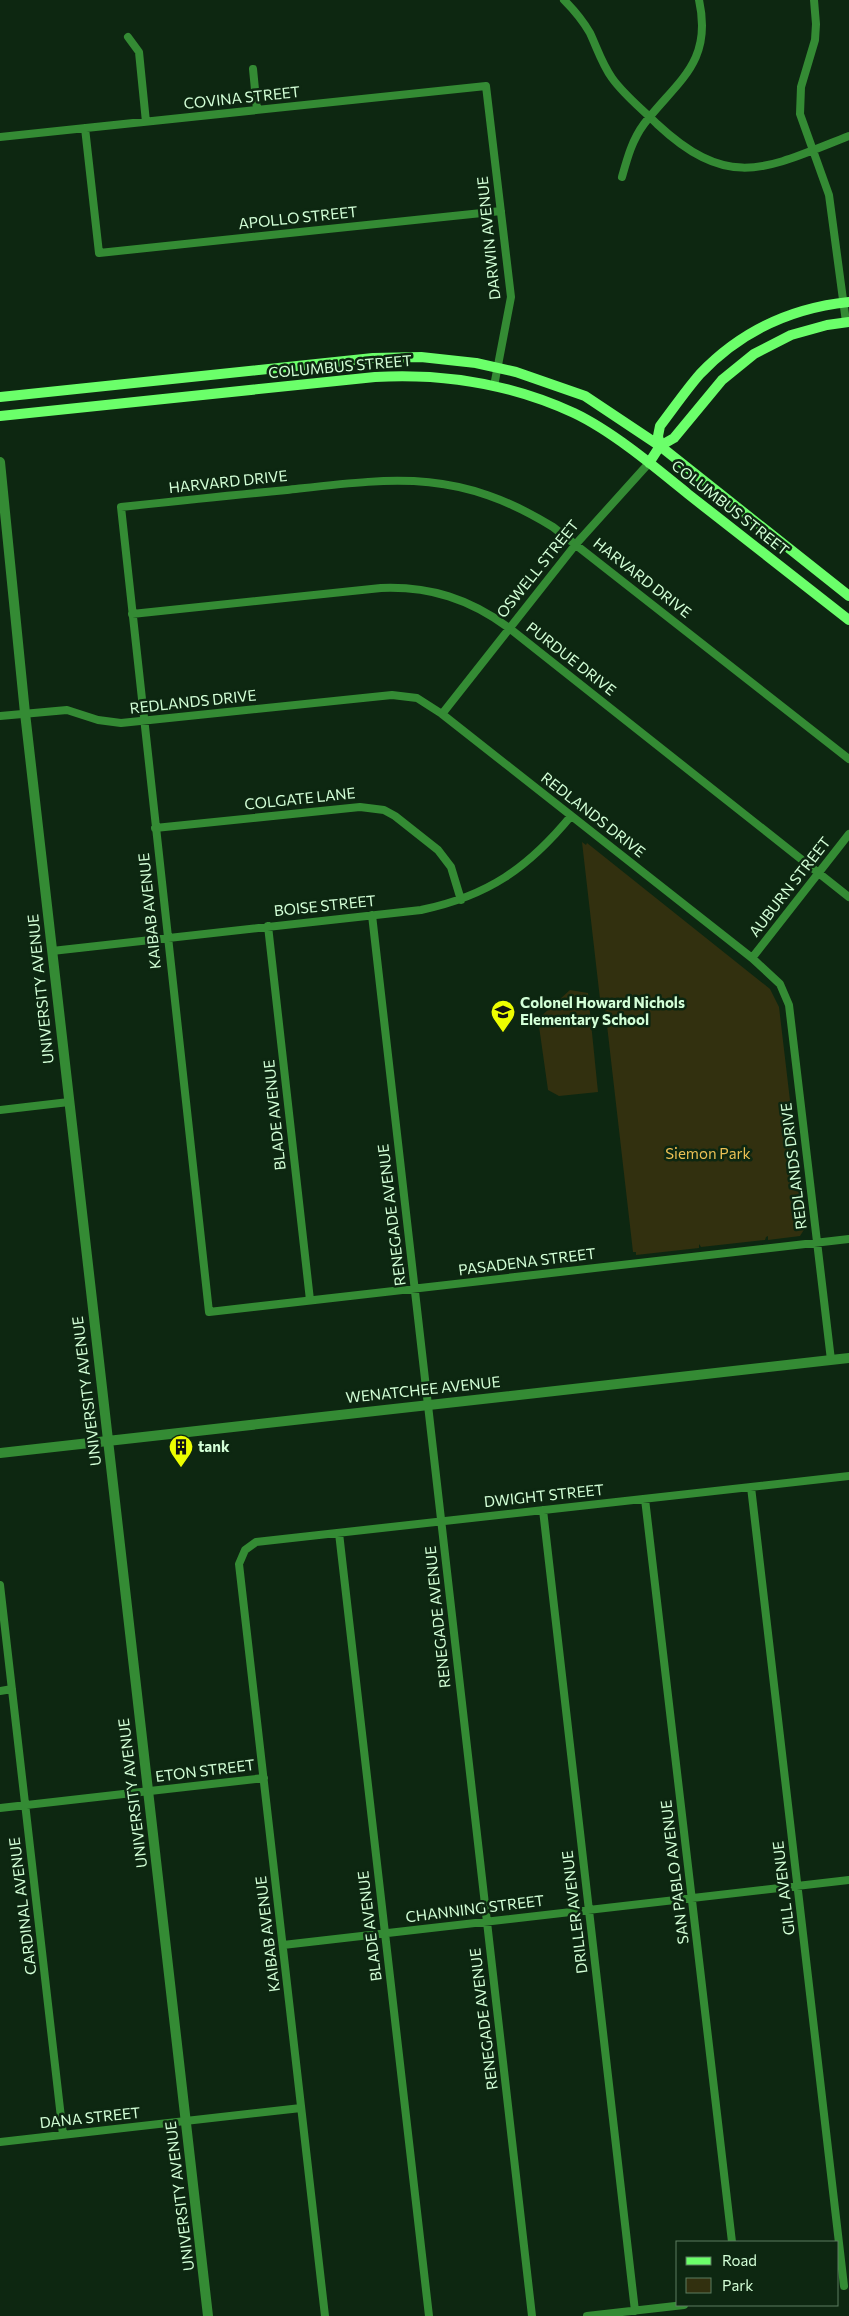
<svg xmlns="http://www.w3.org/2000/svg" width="849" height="2316" font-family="Commissioner,sans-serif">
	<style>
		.green { fill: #32300f }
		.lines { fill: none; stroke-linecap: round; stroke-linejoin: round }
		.minor { stroke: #348b34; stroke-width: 8 }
		.tertiary { stroke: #348b34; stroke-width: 10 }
		.secondary { stroke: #6bff6a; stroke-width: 10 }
		.labels { text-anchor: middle; stroke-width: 5; stroke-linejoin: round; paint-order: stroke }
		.street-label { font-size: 15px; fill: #d3ffd7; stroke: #0d2711 }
		.poi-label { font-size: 15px; font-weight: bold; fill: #d3ffd7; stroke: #0d2711; text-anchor: start }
		.park-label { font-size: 15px; fill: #ebc054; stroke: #0d2711 }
	</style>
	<rect width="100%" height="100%" fill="#0d2711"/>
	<path class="green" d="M582,842L586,845L587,843L770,989L779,1007L805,1228L800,1236L768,1240V1236L766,1237L765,1240L701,1247L699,1244V1248L636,1255V1252H633L604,999H600Z
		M570,990L588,993L598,1092L559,1096L548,1090L538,1019Z"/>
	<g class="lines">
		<path class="minor" d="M564,0C574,10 583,21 590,33C597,48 602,64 612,78C624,95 642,109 657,124C730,192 767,168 849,136
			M814,0L816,24L815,40L801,87L800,114L829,195L846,322
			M128,37L139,52L146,122
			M253,69L257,110
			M85,128L99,253L501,211
			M0,137L486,86L511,297L494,386
			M622,177C627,159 632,140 644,124C677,81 713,63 699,0
			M132,614L381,588C430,586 470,599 509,628L849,897
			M442,714L576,544L649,463
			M0,716L67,710L98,720L121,723L392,695L417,698L442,714L752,958L780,984L789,1005L831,1360
			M849,759L553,527C457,468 394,478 287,490C232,495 176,501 121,507L209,1312L849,1239
			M155,828L360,807L384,810L395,816L438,850L451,867L461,900
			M372,915L532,2316
			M268,926L310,1300
			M52,951L421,910C488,896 528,868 571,816
			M752,958L849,834
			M0,1110L69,1102
			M751,1487L844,2286
			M645,1499L732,2242
			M543,1510L635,2311
			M339,1533L429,2316
			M0,1585L63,2135
			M0,1691L12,1689
			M0,1808L264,1778
			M283,1945L849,1880
			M0,2142L301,2108
			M325,2316L239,1564L245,1550L256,1542L849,1476
			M587,2316L684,2305"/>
		<path class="tertiary" d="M0,462L25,713L208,2316
			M0,1453L849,1358"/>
		<path class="secondary" d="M0,397L373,358L421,357L476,363L516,372L585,396L660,446L849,596
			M0,416L375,377C444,373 511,384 574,413C612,431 655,467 688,494C742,536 795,578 849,620
			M660,446L658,436L660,426C673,409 686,390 700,374C741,331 791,308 849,302
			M649,463L660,446L674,438L722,380L754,354L791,335L827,325L849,322"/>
	</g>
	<defs>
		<symbol id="school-pin" viewBox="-11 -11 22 30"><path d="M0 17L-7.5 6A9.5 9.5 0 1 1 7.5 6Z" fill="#edfe00" stroke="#0d2711"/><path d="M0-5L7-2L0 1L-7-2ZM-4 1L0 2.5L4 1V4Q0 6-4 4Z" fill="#111"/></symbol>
		<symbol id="building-pin" viewBox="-11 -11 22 30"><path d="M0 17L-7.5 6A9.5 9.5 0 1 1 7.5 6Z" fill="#edfe00" stroke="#0d2711"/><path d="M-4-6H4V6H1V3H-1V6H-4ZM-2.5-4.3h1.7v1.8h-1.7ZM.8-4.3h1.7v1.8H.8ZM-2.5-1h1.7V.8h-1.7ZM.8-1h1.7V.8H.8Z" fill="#111"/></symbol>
	</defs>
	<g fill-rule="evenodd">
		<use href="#school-pin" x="489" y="998" width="28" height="38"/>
		<use href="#building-pin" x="167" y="1433" width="28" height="38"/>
	</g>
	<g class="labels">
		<g class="street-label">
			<text transform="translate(242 98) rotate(-6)" y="5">COVINA STREET</text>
			<text transform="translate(298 218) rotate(-6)" y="5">APOLLO STREET</text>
			<text transform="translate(489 238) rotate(-96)" y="5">DARWIN AVENUE</text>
			<text transform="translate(340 367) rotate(-5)" y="5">COLUMBUS STREET</text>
			<text transform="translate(228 482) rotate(-6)" y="5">HARVARD DRIVE</text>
			<text transform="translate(730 508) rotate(38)" y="5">COLUMBUS STREET</text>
			<text transform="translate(538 569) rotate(-51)" y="5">OSWELL STREET</text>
			<text transform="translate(642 578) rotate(38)" y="5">HARVARD DRIVE</text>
			<text transform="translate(571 659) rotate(38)" y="5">PURDUE DRIVE</text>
			<text transform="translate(193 702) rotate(-6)" y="5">REDLANDS DRIVE</text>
			<text transform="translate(300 799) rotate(-6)" y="5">COLGATE LANE</text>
			<text transform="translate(593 815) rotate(38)" y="5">REDLANDS DRIVE</text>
			<text transform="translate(790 887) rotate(-52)" y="5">AUBURN STREET</text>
			<text transform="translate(325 906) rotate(-6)" y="5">BOISE STREET</text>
			<text transform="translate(150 911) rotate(-96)" y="5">KAIBAB AVENUE</text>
			<text transform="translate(41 989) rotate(-96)" y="5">UNIVERSITY AVENUE</text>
			<text transform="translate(275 1115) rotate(-96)" y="5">BLADE AVENUE</text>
			<text transform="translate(794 1166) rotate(-97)" y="5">REDLANDS DRIVE</text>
			<text transform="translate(392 1215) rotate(-97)" y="5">RENEGADE AVENUE</text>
			<text transform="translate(527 1262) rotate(-7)" y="5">PASADENA STREET</text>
			<text transform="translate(423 1390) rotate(-6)" y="5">WENATCHEE AVENUE</text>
			<text transform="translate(87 1391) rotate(-97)" y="5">UNIVERSITY AVENUE</text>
			<text transform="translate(544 1496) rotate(-6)" y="5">DWIGHT STREET</text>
			<text transform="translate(438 1617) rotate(-96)" y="5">RENEGADE AVENUE</text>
			<text transform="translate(205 1771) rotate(-7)" y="5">ETON STREET</text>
			<text transform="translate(133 1793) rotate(-97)" y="5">UNIVERSITY AVENUE</text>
			<text transform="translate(675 1872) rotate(-97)" y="5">SAN PABLO AVENUE</text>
			<text transform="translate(784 1888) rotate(-97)" y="5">GILL AVENUE</text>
			<text transform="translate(23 1906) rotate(-97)" y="5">CARDINAL AVENUE</text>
			<text transform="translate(475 1909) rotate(-7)" y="5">CHANNING STREET</text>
			<text transform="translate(575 1912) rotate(-97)" y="5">DRILLER AVENUE</text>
			<text transform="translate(370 1926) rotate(-97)" y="5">BLADE AVENUE</text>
			<text transform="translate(268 1934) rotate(-97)" y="5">KAIBAB AVENUE</text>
			<text transform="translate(484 2019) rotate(-97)" y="5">RENEGADE AVENUE</text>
			<text transform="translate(90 2118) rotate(-6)" y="5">DANA STREET</text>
			<text transform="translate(180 2196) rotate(-97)" y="5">UNIVERSITY AVENUE</text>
		</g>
		<g class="poi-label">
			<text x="520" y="1008">Colonel Howard Nichols<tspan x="520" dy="17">Elementary School</tspan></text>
			<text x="198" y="1452">tank</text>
		</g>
		<g class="park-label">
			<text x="708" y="1159">Siemon Park</text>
		</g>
	</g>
	<rect x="676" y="2241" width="162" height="65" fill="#0d2711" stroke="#5c7d60"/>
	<rect x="686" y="2257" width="25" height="8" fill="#6bff6a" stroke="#5c7d60"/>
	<text x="722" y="2266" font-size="15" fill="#d3ffd7">Road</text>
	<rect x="686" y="2278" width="25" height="15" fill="#32300f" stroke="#5c7d60"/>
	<text x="722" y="2291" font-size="15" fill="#d3ffd7">Park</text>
</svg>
